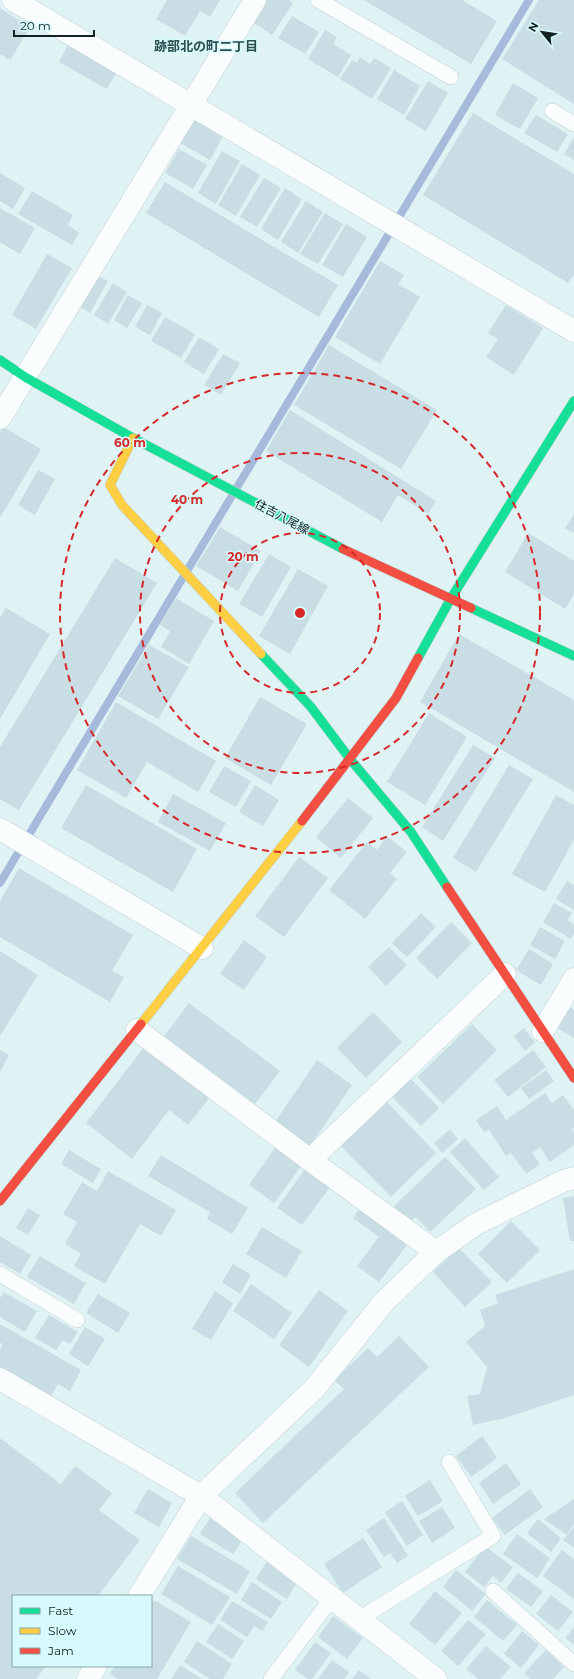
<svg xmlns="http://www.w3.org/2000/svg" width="574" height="1679" font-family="Montserrat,'Noto Sans JP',sans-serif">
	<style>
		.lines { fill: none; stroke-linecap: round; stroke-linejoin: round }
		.stream { stroke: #a6badc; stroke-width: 8 }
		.building { fill: #c9dde4 }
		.lane-casing { stroke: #c0cfd1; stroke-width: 16 }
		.street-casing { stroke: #c0cfd1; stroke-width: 23 }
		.fast-casing { stroke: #c0cfd1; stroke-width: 10 }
		.slow-casing { stroke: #c0cfd1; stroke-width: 10 }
		.jam-casing { stroke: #c0cfd1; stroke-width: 10 }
		.lane { stroke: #fafdfe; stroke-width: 15 }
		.street { stroke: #fafdfe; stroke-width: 22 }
		.fast { stroke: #16e098; stroke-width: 9 }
		.slow { stroke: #ffcf43; stroke-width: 9 }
		.jam { stroke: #f24e42; stroke-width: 9 }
		.ring { fill: none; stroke: #d62828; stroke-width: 2; stroke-dasharray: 7 5 }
		.labels { text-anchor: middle; stroke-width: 3; stroke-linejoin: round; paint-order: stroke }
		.street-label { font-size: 12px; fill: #142122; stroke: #d7fbfd }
		.neighbourhood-label { font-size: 13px; font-weight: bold; fill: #2e4d4f; stroke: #d7fbfd }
		.centre { fill: #d62828; stroke: #d7fbfd; stroke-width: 2 }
		.ring-label { font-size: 12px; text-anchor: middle; font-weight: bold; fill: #d62828; stroke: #d7fbfd; stroke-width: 3; stroke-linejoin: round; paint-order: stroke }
	</style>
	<rect width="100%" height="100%" fill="#dff3f5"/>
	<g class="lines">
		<path class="stream" d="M0,883L529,0"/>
	</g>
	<path class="building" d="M167,0H220L210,17L200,11L185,36L156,19Z
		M265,0H289L293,3L272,35L251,21Z
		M364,0H462L497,21L471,64Z
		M539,0H574V104L502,59Z
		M0,8L30,27L10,60L0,54Z
		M292,16L319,32L305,54L278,38Z
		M325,30L337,37L333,44L351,55L338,77L308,59Z
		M69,43L118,70L107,89L59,62Z
		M360,57L370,64L374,58L391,68L372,99L340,79L352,60L357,63Z
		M394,70L420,86L404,115L377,99Z
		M428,81L448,93L426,131L405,119Z
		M513,83L538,98L520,129L495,115Z
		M473,113L574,174V274L568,283L423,195Z
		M536,115L568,134L557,152L524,133Z
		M194,120L223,136L210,160L180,143Z
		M574,137V160L564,154Z
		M179,149L207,165L193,189L165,173Z
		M222,151L240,161L216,204L198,193Z
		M242,164L260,175L236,216L218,205Z
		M0,173L25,188L13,209L0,201Z
		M264,178L281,188L257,227L240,217Z
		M165,182L338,285L319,317L146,213Z
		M285,188L302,199L278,240L261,229Z
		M32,191L73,215L68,225L79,233L72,245L18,214Z
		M306,201L323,212L298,253L281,242Z
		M0,208L35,228L20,254L0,242Z
		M325,213L343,224L318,264L300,254Z
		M346,224L367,237L343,277L322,265Z
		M47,254L72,268L36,329L12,315Z
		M380,261L404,275L398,284L420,297L380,364L335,337Z
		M95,274L108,281L90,313L77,305Z
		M113,283L127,292L108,324L94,315Z
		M128,295L142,303L127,328L114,320Z
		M147,305L162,313L150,335L135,327Z
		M506,305L543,328L514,375L486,357L498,339L488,333Z
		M165,317L195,334L181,358L151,341Z
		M199,337L219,349L204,374L184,362Z
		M329,345L437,410L401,469L294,405Z
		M223,354L240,363L221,395L204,385Z
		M290,410L436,501L428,514L398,495L382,522L266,451Z
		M3,427L41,449L0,518V433Z
		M38,470L55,479L35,515L18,505Z
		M574,514V533L565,528Z
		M220,527L261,551L238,591L196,566Z
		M528,533L574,561V594L565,609L505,572Z
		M269,554L291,567L262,617L239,604Z
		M115,558L157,583L19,810L0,799V747Z
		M298,569L328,586L290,654L259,636Z
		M176,598L214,621L189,664L161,647L170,631L160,625Z
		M6,608L50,634L0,719V618Z
		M459,634L574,700V792L420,702Z
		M149,645L189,667L158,719L118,696Z
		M260,697L307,724L271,785L225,758Z
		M116,702L216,761L198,792L147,762L126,798L77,770Z
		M429,713L467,737L425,805L387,782Z
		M473,745L495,758L443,841L422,827Z
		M509,765L533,779L476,872L453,858Z
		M224,766L251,781L236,807L209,792Z
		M86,785L197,849L173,892L61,828Z
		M255,785L279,800L263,826L239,812Z
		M173,794L226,823L210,851L158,822Z
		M556,795L574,805V840L545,892L512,874Z
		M348,798L373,818L341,858L316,837Z
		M387,836L407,852L390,873L397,879L365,919L329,890L367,842L377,850Z
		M299,857L328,878L284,937L255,916Z
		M19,868L133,935L112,971L124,977L110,1002L0,937V901Z
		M567,881L574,885V910L556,899Z
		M554,903L572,913L567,920L574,924V933L571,939L543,922Z
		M421,913L436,927L407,957L392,943Z
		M451,922L472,943L437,979L416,958Z
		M540,927L565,941L555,959L530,945Z
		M244,940L267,957L244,990L220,974Z
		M389,947L407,965L386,986L368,967Z
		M529,949L553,964L541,985L516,970Z
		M0,951L38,975L0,1036Z
		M189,1003L280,1071L255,1104L164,1036Z
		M566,1005L574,1010V1038L554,1026Z
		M373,1012L402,1042L366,1078L337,1048Z
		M472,1024L497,1050L443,1104L417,1077Z
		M524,1028L535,1042L525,1051L514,1036Z
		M144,1047L210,1097L188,1125L169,1110L132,1159L86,1123Z
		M0,1050L9,1055L0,1072Z
		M533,1050L546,1067L508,1097L494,1080Z
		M317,1060L352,1085L310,1146L275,1122Z
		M546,1070L554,1081L529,1099L521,1088Z
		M410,1078L439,1108L421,1126L391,1096Z
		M545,1093L552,1103L563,1095L574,1110V1127L572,1129L574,1132V1145L550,1162L540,1147L532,1153L540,1164L526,1174L511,1153L506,1156L489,1130L484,1132L476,1120L497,1106L506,1120Z
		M384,1099L436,1153L391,1197L339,1144Z
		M450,1129L458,1139L442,1153L434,1143Z
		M465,1138L499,1177L484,1190L450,1152Z
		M276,1146L302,1165L274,1203L249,1185Z
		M69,1150L101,1169L93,1183L61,1164Z
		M161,1155L248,1208L232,1234L207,1219L210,1212L148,1176Z
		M445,1157L476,1189L430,1232L416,1217L409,1222L394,1206Z
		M305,1169L330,1187L302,1225L277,1208Z
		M108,1171L176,1210L161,1236L140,1224L105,1284L74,1266L81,1254L65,1244L77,1222L63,1214L82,1182L97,1191Z
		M574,1196V1241H570L563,1198Z
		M362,1205L410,1241L379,1282L357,1266L379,1237L353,1218Z
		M28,1208L40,1215L28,1235L16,1228Z
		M511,1221L540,1250L507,1283L478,1254Z
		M262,1227L302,1251L286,1278L246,1254Z
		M0,1236L31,1255L20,1274L0,1262Z
		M459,1248L492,1282L465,1307L433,1272Z
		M40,1256L86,1283L74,1304L27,1277Z
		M233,1264L251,1275L240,1294L222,1282Z
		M574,1269V1395L505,1418L473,1425L467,1396L480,1394L487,1367L466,1342L485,1326L480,1310L498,1303L495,1295Z
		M251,1284L292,1313L274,1339L233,1311Z
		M319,1290L348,1311L309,1367L279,1345Z
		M215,1291L233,1303L211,1340L192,1329Z
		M4,1292L37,1311L25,1332L0,1317V1298Z
		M98,1294L130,1313L118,1333L86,1313Z
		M49,1315L78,1332L70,1344L63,1340L56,1350L35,1338Z
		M0,1324L81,1370L70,1391L58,1384L49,1400L0,1373V1349L3,1344L0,1343Z
		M85,1327L105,1339L88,1366L69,1354Z
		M399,1336L429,1367L263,1523L235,1493L344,1389L334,1380L368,1348L377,1357Z
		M482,1436L497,1458L471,1477L456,1456Z
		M0,1438L61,1484L75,1466L112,1493L99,1510L140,1540L98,1596H13V1666H46L36,1679H0Z
		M506,1463L521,1484L493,1504L479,1483Z
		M430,1480L443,1501L418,1516L405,1496Z
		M148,1489L172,1503L159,1527L134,1513Z
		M530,1489L543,1507L505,1535L492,1518Z
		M574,1499V1524L567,1535L544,1519Z
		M402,1501L423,1535L407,1546L385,1512Z
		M442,1507L455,1528L432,1543L419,1521Z
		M210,1518L243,1539L233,1554L200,1534Z
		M384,1518L408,1556L397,1563L390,1553L384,1557L366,1530Z
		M538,1519L561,1538L551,1552L527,1533Z
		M574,1527V1548L563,1540Z
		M517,1534L550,1558L537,1578L503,1554Z
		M191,1536L250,1571L237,1594L177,1559Z
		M363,1538L382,1567L343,1593L324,1564Z
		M485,1546L513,1567L501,1583L493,1576L484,1587L465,1572Z
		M562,1550L574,1559V1599L543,1576Z
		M267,1561L298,1581L287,1599L256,1579Z
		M178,1566L230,1597L212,1625L161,1594Z
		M456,1570L486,1594L472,1611L443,1587Z
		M518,1573L543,1591L531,1607L506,1589Z
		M252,1582L282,1602L271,1619L241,1600Z
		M435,1591L462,1613L435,1645L409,1624Z
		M551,1595L573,1612L558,1631L536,1614Z
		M154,1600L191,1622L157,1679H118L110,1674L115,1666H151V1606Z
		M487,1600L517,1625L503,1641L474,1617Z
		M232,1601L268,1622L262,1631L254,1626L247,1637L220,1620Z
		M333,1616L363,1638L347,1659L318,1637Z
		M468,1620L486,1634L458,1666L441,1651Z
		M218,1624L244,1641L232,1659L206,1642Z
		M574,1627V1645L565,1638Z
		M522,1631L539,1645L521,1668L504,1654Z
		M197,1641L232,1664L223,1679H210L184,1662Z
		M315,1642L331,1653L312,1679H308L295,1670Z
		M486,1646L511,1667L500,1679H478L466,1669Z
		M546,1650L564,1667L553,1679H530L524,1673Z
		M332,1660L349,1672L344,1679H318Z
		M180,1665L202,1679H171Z
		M359,1670L371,1679H352Z"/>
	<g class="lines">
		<defs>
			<path id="lane" d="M318,0L451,77
				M552,111L574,124
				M0,1274L77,1320
				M493,1591L574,1664
				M359,1619L493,1536L449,1462
				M271,1679L332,1598"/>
			<path id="street" d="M13,0L574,331
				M0,418L255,0
				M0,829L202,948
				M137,1030L310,1160L436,1252
				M543,1031L574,979
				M310,1160L505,974
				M0,1379L201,1496L436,1679
				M139,1596L201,1496L314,1389L384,1302L436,1252L476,1224L563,1181L574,1178
				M88,1679L96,1666"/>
			<path id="fast" d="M0,360L25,377L133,438L343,549
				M471,608L574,656
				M261,654L311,707L350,759L411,832L447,887
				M418,658L450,600L574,401"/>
			<path id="slow" d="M133,438L110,485L122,505L261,654
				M141,1024L302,821"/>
			<path id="jam" d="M343,549L471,608
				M302,821L396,698L418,658
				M447,887L574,1078
				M0,1201L141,1024"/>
		</defs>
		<use href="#lane" class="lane-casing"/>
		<use href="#street" class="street-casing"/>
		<use href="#fast" class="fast-casing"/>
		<use href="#slow" class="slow-casing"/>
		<use href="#jam" class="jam-casing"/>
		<use href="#lane" class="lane"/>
		<use href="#street" class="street"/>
		<use href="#fast" class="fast"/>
		<use href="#slow" class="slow"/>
		<use href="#jam" class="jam"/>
	</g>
	<g class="ring">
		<circle cx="300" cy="613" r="80"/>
		<circle cx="300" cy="613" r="160"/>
		<circle cx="300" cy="613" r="240"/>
	</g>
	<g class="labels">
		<g class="street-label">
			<text transform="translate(282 517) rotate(28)" y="4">住吉八尾線</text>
		</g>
		<g class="neighbourhood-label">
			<text x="206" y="51">跡部北の町二丁目</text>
		</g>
	</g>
	<circle cx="300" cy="613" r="6" class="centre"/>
	<g class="ring-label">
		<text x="130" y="447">60 m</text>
		<text x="187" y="504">40 m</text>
		<text x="243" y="561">20 m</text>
	</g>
	<rect x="12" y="1595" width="140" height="72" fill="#d7fbfd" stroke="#89a4a5"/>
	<rect x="20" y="1608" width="20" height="6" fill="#16e098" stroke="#89a4a5"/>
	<text x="48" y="1615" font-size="12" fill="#142122">Fast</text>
	<rect x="20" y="1628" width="20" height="6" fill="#ffcf43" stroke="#89a4a5"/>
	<text x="48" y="1635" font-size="12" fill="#142122">Slow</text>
	<rect x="20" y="1648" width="20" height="6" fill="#f24e42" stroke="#89a4a5"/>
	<text x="48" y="1655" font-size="12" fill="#142122">Jam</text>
	<g transform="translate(542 32) rotate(300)" stroke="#d7fbfd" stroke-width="3" paint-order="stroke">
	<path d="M0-3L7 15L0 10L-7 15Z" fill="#142122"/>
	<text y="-6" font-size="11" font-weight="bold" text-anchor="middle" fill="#142122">N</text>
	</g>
	<path d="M14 30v6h80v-6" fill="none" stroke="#142122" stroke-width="2"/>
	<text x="20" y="30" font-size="12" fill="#142122" stroke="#d7fbfd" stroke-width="3" paint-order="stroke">20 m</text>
</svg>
